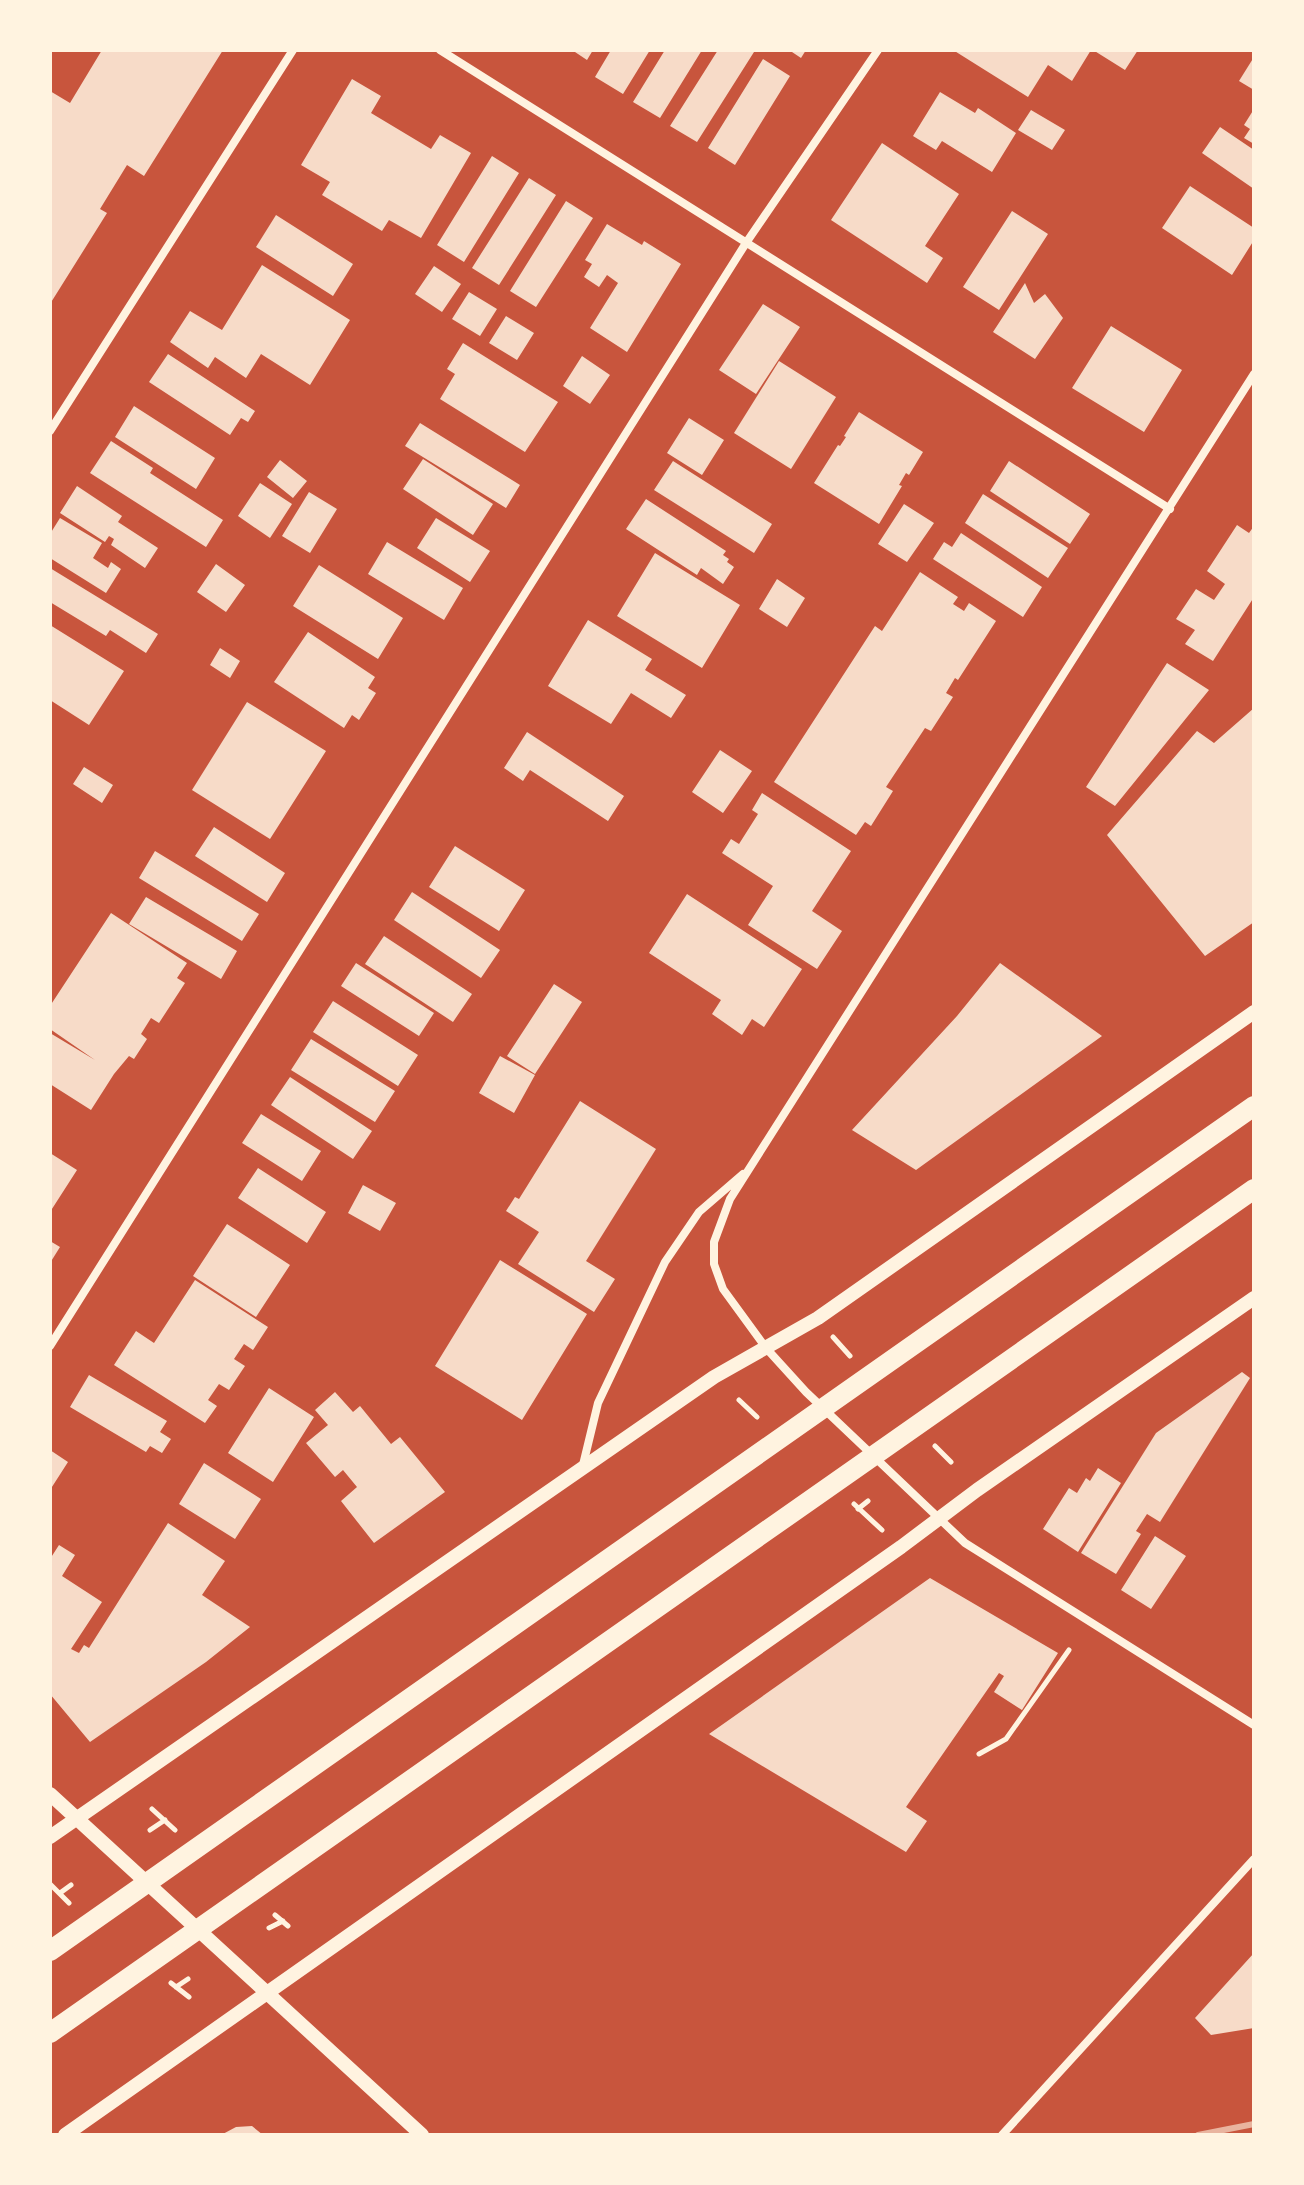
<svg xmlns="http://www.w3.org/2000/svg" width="1304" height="2185" font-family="'Asap Condensed',sans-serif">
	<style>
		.building { fill: #f7dbc8 }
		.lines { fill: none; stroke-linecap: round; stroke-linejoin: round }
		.path { stroke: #fff3e0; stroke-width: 5 }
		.minor { stroke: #fff3e0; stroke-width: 8 }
		.tertiary { stroke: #fff3e0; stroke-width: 14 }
		.primary { stroke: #fff3e0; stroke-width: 20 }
		.rail { stroke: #e9b49f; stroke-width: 6 }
	</style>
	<rect width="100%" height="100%" fill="#c8553d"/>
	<path class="building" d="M102,50H223L144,176L127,165L100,209L107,213L50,304V91L70,103Z
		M572,50H593L587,60Z
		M611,50H650L623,94L595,77Z
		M665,50H702L660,118L633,102Z
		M718,50L754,52L697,142L670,126Z
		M789,50H806L801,58Z
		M953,50H1091L1072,81L1048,65L1028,97Z
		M1093,50H1138L1125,70Z
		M1254,57V90L1239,81Z
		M763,59L790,76L735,165L708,148Z
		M352,79L381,96L371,113L431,149L440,135L471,153L421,238L389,220L382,231L322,195L330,182L301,165Z
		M940,92L975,113L978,108L1016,133L992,172L942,141L936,150L913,136Z
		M1254,109V144L1244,138L1250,129L1244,125Z
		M1031,110L1065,130L1052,150L1018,130Z
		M1220,127L1254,150V189L1202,153Z
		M882,143L959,194L925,246L943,258L927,283L831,220Z
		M492,156L519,173L464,262L437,245Z
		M529,178L556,195L499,285L472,268Z
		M1190,186L1254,228V240L1232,275L1162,228Z
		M566,201L593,218L536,307L510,291Z
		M1012,211L1048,234L999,310L963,287Z
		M276,215L353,264L333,296L256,247Z
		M607,224L642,245L644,241L681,264L627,352L590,328L618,283L607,275L599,287L584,277L592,264L585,260Z
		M262,265L350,320L310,385L261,354L246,378L215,357L208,368L170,342L190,311L222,330Z
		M434,266L461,284L442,312L415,294Z
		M1025,283L1034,303L1045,294L1063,318L1035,359L993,332Z
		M469,292L497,309L480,336L452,319Z
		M763,304L800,327L756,394L719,370Z
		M506,316L534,333L517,360L489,343Z
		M1111,326L1182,370L1144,432L1072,388Z
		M463,343L558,402L525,452L440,399L455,374L447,369Z
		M168,354L255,411L248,422L241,418L230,435L149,382Z
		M582,356L610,375L590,404L563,386Z
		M779,361L836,397L791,469L734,433Z
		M134,406L215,458L196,489L115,437Z
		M859,412L923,452L909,475L906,473L899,485L902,486L879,524L814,483L838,445L840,446L846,437L844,436Z
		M689,418L724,440L702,475L667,453Z
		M420,423L520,485L506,508L405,446Z
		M111,441L153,468L150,473L223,520L206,547L90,473Z
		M423,459L493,504L473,535L403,489Z
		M280,460L307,481L293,498L267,477Z
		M673,461L772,524L754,553L654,490Z
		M1009,461L1090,514L1070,544L990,491Z
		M260,483L292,504L270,538L238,516Z
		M77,486L122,516L118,522L158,548L145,568L111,545L114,539L109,536L105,542L60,513Z
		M309,492L337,509L310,553L282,536Z
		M983,494L1068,548L1048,578L965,523Z
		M646,499L726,551L723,555L729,559L727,562L734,567L723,584L701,568L697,575L626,529Z
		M904,504L934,523L907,562L878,544Z
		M60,518L102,543L93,558L108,568L111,562L121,569L106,593L50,558V534Z
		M436,518L490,551L470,582L417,548Z
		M1237,525L1249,533L1254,526V597L1213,661L1185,644L1195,630L1176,619L1196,589L1214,600L1225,584L1207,571Z
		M961,533L1042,587L1023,617L933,559L944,542L952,547Z
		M387,542L463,588L444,620L368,574Z
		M655,553L740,605L702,668L617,616Z
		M216,564L245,585L226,612L197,592Z
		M319,565L403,618L378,659L293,606Z
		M50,568L158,634L146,653L110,630L106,636L50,602Z
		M920,572L958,597L953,604L964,611L969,603L996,621L958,680L955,678L946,693L953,697L931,731L925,728L886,787L893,791L871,826L865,822L856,835L774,782L875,626L882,631Z
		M777,579L805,598L787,627L759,609Z
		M588,620L652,659L645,670L686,695L671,718L631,693L611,724L548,686Z
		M50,625L124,671L89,725L50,700Z
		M308,632L375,677L368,688L376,693L359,720L352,715L344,728L274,682Z
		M220,648L240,661L230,678L210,665Z
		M1167,663L1209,690L1115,806L1086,787Z
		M247,702L326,751L270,839L192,790Z
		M1254,708V922L1205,956L1107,835L1197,731L1214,743Z
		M527,732L624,796L608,821L530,770L523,781L504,768Z
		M720,750L752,771L723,813L692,792Z
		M84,767L113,785L102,803L73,784Z
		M762,793L851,851L812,911L842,931L817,969L748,925L773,886L722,853L731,839L739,844L758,814L752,810Z
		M214,827L285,873L267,902L195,856Z
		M455,846L525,890L499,931L429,887Z
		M155,851L259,914L242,941L139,878Z
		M412,892L500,950L481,978L394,920Z
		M687,894L802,969L764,1027L752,1019L742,1035L712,1014L721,1000L649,953Z
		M146,897L237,951L221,979L129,924Z
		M111,913L187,963L177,978L185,983L159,1023L151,1018L141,1034L147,1039L134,1059L129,1056L114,1074L91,1110L50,1084V1033L95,1060L50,1029V1006Z
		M384,936L472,994L453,1022L365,964Z
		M356,963L434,1013L419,1036L341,986Z
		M1000,963L1102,1036L916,1170L852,1130L957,1016Z
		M554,984L582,1002L535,1074L507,1056Z
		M333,1001L418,1055L398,1086L313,1032Z
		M311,1039L395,1091L375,1122L291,1070Z
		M500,1056L535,1075L514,1113L479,1093Z
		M290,1077L372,1131L353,1159L271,1105Z
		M580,1101L656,1149L586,1261L615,1279L594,1312L518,1264L539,1232L506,1211L515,1197L519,1199Z
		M261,1114L321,1151L302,1181L242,1143Z
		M50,1153L77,1170L50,1212Z
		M258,1168L326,1212L307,1243L238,1198Z
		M363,1185L396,1203L380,1231L348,1213Z
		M227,1224L290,1265L256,1317L193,1276Z
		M50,1241L60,1247L50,1263Z
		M500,1260L587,1314L522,1420L435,1366Z
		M195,1280L268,1327L253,1350L244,1344L234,1359L245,1366L229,1390L219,1384L208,1400L217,1406L205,1423L114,1365L136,1331L154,1343Z
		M1242,1372L1250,1378L1160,1522L1147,1514L1136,1531L1141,1534L1116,1574L1081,1553L1156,1433Z
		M89,1375L167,1421L160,1432L171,1439L162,1453L150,1446L146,1452L70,1407Z
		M269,1388L314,1417L273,1482L228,1453Z
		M335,1392L353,1412L360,1406L391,1444L400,1437L445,1492L374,1543L341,1501L357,1487L343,1470L335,1477L306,1443L328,1425L315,1410Z
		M50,1450L68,1462L50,1490Z
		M204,1463L261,1499L235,1539L179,1504Z
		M1098,1468L1121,1483L1078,1552L1043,1529L1069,1488L1077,1493L1086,1478L1090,1481Z
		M168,1523L225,1561L202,1595L250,1627L206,1662L90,1742L50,1694V1559L59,1545L75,1555L62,1576L102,1602L71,1649L79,1653L84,1645L89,1648Z
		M1155,1536L1186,1556L1151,1609L1121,1590Z
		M930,1578L1058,1653L1022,1710L994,1692L1004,1676L999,1673L906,1807L927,1821L906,1852L709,1734Z
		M1254,1953V2028L1211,2035L1195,2018Z
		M252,2126L263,2135H221L236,2127Z"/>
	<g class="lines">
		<path class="path" d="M833,1337L850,1356
			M739,1400L757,1417
			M935,1446L951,1462
			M854,1504L882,1530
			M858,1509L868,1501
			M979,1754L1006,1739L1069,1650
			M152,1809L175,1830
			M150,1830L165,1820
			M50,1884L69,1903
			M60,1893L71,1885
			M275,1915L288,1926
			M269,1928L283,1921
			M171,1983L189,1997
			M176,1987L188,1979"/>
		<path class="minor" d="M440,50L1170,509
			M1254,374L730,1199L714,1242V1264L723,1289L766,1348L806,1392L965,1543L1254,1725
			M50,431L293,50
			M50,1346L746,243L878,50
			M582,1469L598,1403L665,1262L699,1212L743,1174
			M1002,2135L1254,1859"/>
		<path class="tertiary" d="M50,1794L422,2135
			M50,1837L714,1377L818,1318L1254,1012
			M65,2135L901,1547L977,1490L1254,1298"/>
		<path class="primary" d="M50,1951C452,1671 852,1387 1254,1106
			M50,2033L1254,1189"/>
		<path class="rail" d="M1198,2135L1254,2124"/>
	</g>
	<rect width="1304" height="2185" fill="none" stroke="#fff3e0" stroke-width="104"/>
</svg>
